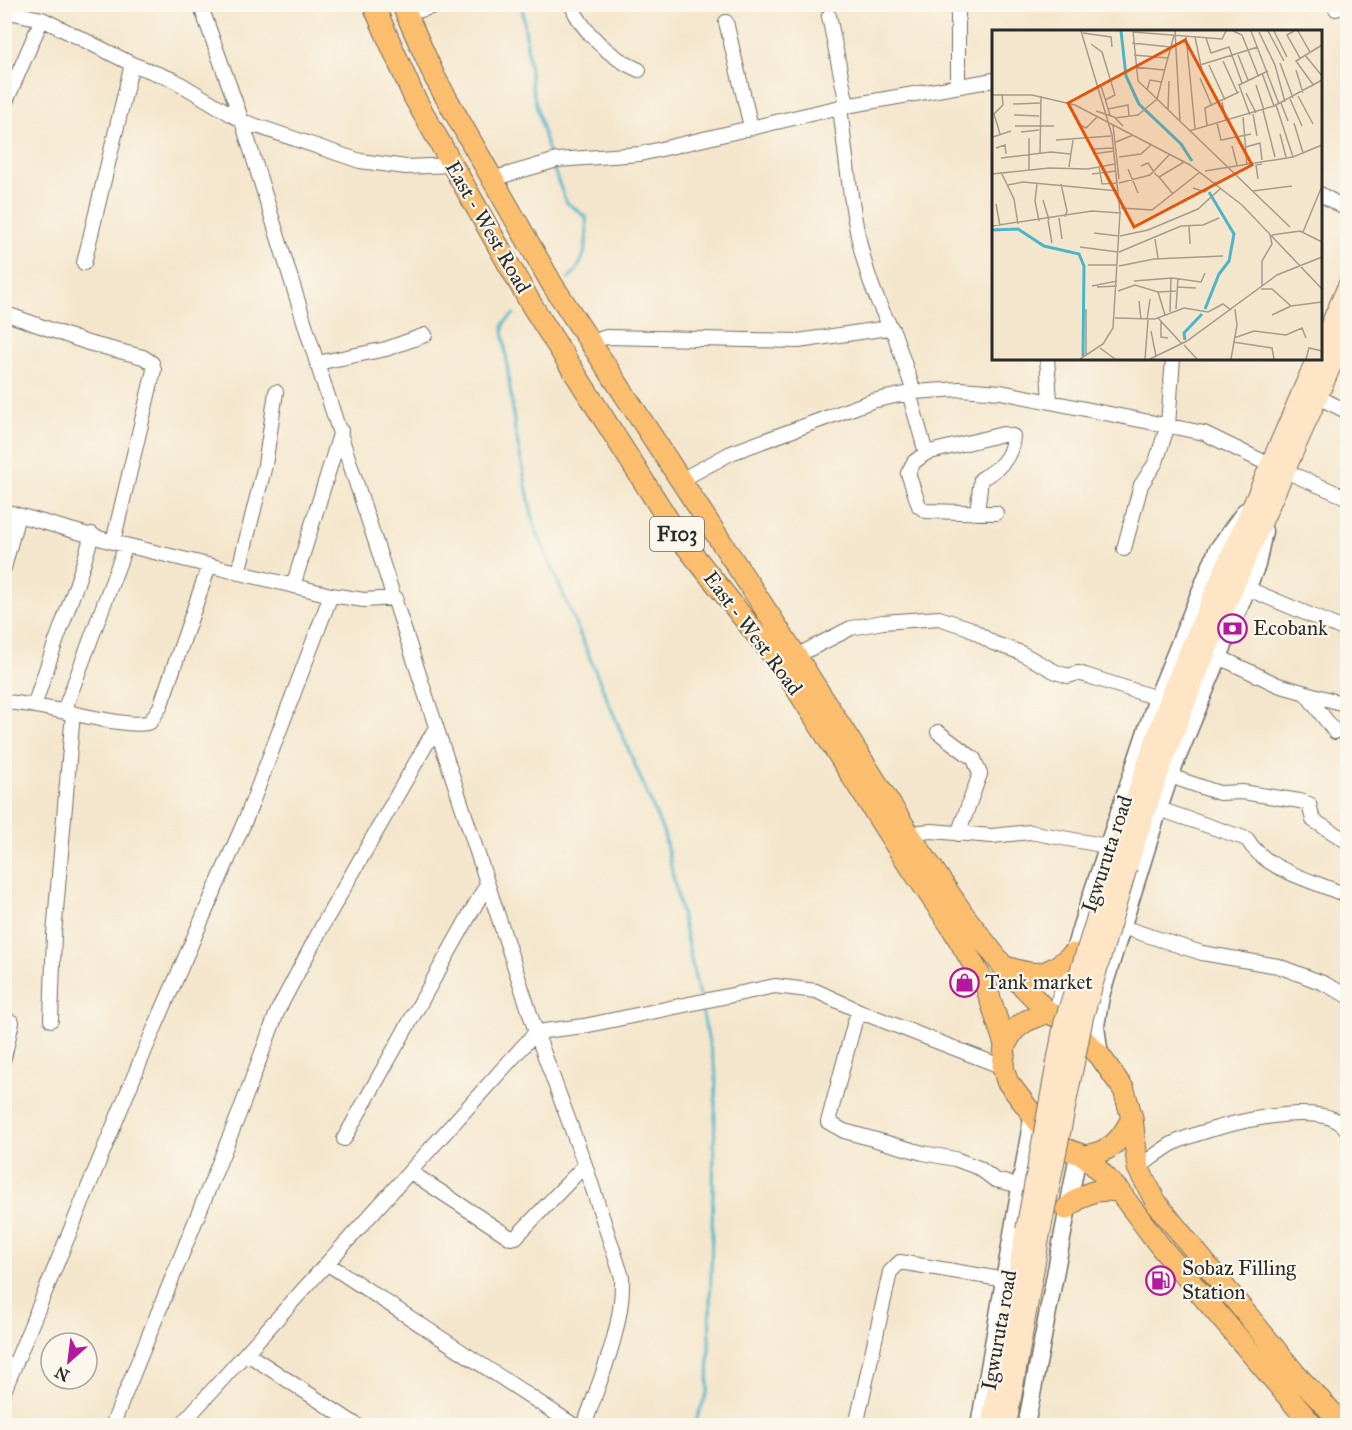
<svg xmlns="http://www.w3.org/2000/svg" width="1352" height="1430" font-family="'IM FELL Great Primer',serif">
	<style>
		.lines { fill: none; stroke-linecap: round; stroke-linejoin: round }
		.stream { stroke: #4bb5c9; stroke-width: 3 }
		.minor-casing { stroke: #716c63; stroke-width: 16 }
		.tertiary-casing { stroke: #716c63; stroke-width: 19 }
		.secondary-casing { stroke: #716c63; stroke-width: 22 }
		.primary-casing { stroke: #716c63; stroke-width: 23 }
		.minor { stroke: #fff; stroke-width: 14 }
		.tertiary { stroke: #fff; stroke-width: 16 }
		.secondary { stroke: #fde5c5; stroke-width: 20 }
		.primary { stroke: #fabe6e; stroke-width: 21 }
		.secondary-bridge-casing { stroke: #716c63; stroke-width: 22; stroke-linecap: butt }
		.secondary-bridge { stroke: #fde5c5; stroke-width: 20 }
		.labels { text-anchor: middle; stroke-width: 4.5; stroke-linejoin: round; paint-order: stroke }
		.shield { fill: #fbf7ec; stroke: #696865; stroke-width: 1.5 }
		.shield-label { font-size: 20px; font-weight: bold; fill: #2b2b2b }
		.street-label { font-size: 21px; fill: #2b2b2b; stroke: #fbf7ec }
		.poi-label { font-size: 21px; fill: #2b2b2b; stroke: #fbf7ec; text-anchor: start }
		.inset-river { fill: none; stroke: #4bb5c9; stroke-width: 3 }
		.inset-road { fill: none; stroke: #a49b8c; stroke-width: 1.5 }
		.view { fill: #df570e; fill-opacity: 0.15; stroke: #df570e; stroke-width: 3 }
		.inset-edge { fill: none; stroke: #2b2b2b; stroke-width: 3 }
	</style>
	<rect width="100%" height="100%" fill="#fbf7ec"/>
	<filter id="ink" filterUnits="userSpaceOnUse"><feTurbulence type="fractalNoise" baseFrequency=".0167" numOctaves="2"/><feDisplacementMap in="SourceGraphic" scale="12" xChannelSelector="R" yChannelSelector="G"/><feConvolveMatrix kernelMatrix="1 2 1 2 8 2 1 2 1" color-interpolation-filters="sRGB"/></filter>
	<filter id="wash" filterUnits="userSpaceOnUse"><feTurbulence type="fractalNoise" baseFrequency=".008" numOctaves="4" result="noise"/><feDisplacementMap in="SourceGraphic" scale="24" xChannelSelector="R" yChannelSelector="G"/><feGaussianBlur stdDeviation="1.35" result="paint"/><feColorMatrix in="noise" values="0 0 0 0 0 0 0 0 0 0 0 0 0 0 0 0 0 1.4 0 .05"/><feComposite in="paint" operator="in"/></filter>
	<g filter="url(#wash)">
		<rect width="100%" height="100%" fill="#f4e6cc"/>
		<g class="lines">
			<path class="stream" d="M522,4L532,88L550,159
				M552,165L566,202L586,217C588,239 587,263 568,279
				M514,314L504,323L503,330L515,430L534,525L664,834L699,996
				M694,1426L708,1390L716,1074L701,1006"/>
		</g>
	</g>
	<g filter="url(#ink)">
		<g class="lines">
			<defs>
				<path id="minor" d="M571,4C582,32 612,59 639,70
					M1336,9L1337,4
					M4,11L42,19L132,64L174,80L242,121L360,161L406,167L452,165
					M407,14L441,4
					M829,16L847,105
					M726,22L751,127
					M958,85V4
					M4,106L42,19
					M840,107C849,180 854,266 893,331
					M492,179L557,160L640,154L840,107L994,80
					M1320,194L1348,210
					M84,263L132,64
					M4,313L88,343L143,357L152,363L154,370L113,542
					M589,343L606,337L798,341L888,328L894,333L914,392
					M1047,358L1050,401
					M317,363L386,349L425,335
					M909,393L926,453L914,462L908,473L919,506L926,511L996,513
					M1318,397L1348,412
					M926,453L1003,434L1013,436C1012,458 999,469 981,479L977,513
					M1285,471L1348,498
					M681,480L731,453L872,401L914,392L960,389L1001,392L1204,433L1270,465
					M4,511L113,542L331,595L364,600L396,598
					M1124,549L1141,485L1156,462L1168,425L1173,358
					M4,568L18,515
					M238,573L265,465L276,392
					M293,586L341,431
					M1246,588L1348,631
					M796,656L851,628L883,622L939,618L969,628L993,643L1019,652L1056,672L1068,676L1078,673L1085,675L1157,698
					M1219,657L1278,685L1348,705
					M1307,695L1335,732
					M4,702C38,702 128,731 150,722L160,707L209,566
					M35,704C52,646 77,592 92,534
					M64,711L126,545
					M938,732L974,759L980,774L958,834
					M1170,776L1219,793L1242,792L1300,801L1309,804L1313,820L1348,842
					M1159,809L1247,839C1264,869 1308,879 1338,892
					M911,837L920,832L932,831L992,836L1030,832L1107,846
					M1122,927L1202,953L1278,966L1323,983L1348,996
					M866,1014L858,1016L855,1021L828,1122L844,1131L923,1153L955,1159L979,1168L995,1180L1021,1186
					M51,1020L54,934L73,713
					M4,1058L12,1022
					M344,1139L487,884
					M1138,1168C1149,1160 1160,1151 1172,1144C1202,1129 1329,1092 1348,1132
					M412,1173L511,1238L516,1237L585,1165
					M328,1264L575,1426
					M246,1353L358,1426
					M4,1391L145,1050L247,816L331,595
					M112,1426L239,1114L278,1010L325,921L435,729
					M180,1426L536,1032L317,363L242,121L200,4
					M584,1426C600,1379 624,1327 622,1277L585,1165L536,1032L584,1026L775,986L816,991L866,1014L1003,1067
					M856,1426L890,1272L900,1262L1006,1280"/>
				<path id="tertiary" d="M1055,1017L1081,926L1157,698L1217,550L1245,511
					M1100,1056L1096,1026L1101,996L1159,809L1170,776L1257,565L1264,531
					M979,1426L1032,1118
					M1026,1426L1078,1155"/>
				<path id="secondary" d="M1320,349L1348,286
					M1114,862L1174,687L1317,358
					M1127,867C1184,680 1272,505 1348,326
					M991,1426L1026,1230
					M1006,1426L1040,1233"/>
				<path id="primary" d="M373,4L414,97L531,304L679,537L784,669L897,847L951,926L986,986L1005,1045
					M402,4L435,78L552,284L796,656L911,837L963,914L1003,966L1048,1012L1069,1024L1100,1056L1124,1090L1132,1118L1138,1168L1157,1204L1297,1376L1345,1426
					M1006,967C1038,978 1048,976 1073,954
					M1048,1012L1026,1021L1014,1030L1005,1045L1003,1067L1007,1081L1049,1136L1063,1148L1085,1156L1119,1191L1160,1246L1313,1426
					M1085,1156C1110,1152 1121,1141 1132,1118
					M1066,1209C1083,1193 1096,1188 1119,1191"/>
			</defs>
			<use href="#minor" class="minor-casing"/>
			<use href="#tertiary" class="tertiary-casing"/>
			<use href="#secondary" class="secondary-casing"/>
			<use href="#primary" class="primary-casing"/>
			<use href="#minor" class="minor"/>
			<use href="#tertiary" class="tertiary"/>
			<use href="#secondary" class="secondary"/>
			<use href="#primary" class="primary"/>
			<defs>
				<path id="secondary-bridge" d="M1026,1230L1064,1024L1114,862
					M1040,1233L1083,1017L1127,867"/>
			</defs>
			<use href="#secondary-bridge" class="secondary-bridge-casing"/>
			<use href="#secondary-bridge" class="secondary-bridge"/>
		</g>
	</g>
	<defs>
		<symbol id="bank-ring" viewBox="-11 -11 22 22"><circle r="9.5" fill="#fbf7ec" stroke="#b5179e" stroke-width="1.5"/><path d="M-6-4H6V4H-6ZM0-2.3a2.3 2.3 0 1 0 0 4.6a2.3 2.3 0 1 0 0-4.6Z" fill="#b5179e"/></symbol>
		<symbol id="shop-ring" viewBox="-11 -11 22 22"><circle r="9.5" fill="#fbf7ec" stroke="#b5179e" stroke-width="1.5"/><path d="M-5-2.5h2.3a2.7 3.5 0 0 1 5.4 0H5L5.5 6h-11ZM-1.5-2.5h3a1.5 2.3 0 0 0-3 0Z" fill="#b5179e"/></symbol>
		<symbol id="fuel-ring" viewBox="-11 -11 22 22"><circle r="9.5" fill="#fbf7ec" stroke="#b5179e" stroke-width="1.5"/><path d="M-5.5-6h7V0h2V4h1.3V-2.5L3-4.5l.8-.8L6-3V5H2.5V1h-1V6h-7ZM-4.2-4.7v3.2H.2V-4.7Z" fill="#b5179e"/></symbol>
	</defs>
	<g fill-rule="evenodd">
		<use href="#bank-ring" x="1216" y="612" width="33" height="33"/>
		<use href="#shop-ring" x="948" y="966" width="33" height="33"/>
		<use href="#fuel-ring" x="1144" y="1264" width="33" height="33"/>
	</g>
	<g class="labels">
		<rect class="shield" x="650" y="517" width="54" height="34" rx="4.5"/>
		<g class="shield-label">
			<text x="677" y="541">F103</text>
		</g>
		<g class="street-label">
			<text transform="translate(488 227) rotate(60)" y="7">East - West Road</text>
			<text transform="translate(753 633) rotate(53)" y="7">East - West Road</text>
			<text transform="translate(1107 854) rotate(-72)" y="7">Igwuruta road</text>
			<text transform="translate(999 1330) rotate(-80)" y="7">Igwuruta road</text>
		</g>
		<g class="poi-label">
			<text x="1253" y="635">Ecobank</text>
			<text x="985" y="989">Tank market</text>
			<text x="1182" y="1275">Sobaz Filling<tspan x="1182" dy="24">Station</tspan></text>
		</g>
	</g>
	<g transform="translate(992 30)">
		<rect width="330" height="330" fill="#f4e6cc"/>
		<path class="inset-river" d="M129,1L134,46L147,74L189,114L200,131M0,200L26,199L52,216L87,224L92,236L91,326M213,279L227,244L237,231L242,204L217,162M193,310L192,303L210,284"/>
		<path class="inset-road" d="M183,1L188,91M241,1L250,5L266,45M259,1L287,74M276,1L292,31M282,1L295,27M302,1L295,5L308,28M306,1L318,22M141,2L230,9L234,1M267,2L283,35L293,72M91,3L119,7L120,17M182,5L165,69L298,197M194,6L203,98M203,7L211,46M214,8L219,23L237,17L250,53M140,13L178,17M99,14L110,22L123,65L113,70M142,25L176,28M246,25L256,50M313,25L330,46M231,31L245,62M288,33L301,68M208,35L266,17M217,35L233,70M143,37L172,40M304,40L311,63M270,43L282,76M208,48L220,76M264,55L272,80M109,56L118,85M322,56L304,31L330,15M155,60L158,50L169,52M254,63L264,83M0,65H40L83,75L198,135L250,175L330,259M306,66L321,94M298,69L310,96M230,72L234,91M289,73L296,91M21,74L48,73M284,75L301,127M116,79L136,75L137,86M176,80L177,51M271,80L283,127M104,81L122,87L131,96M261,84L265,106M22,85L47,86M258,85L247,55L276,41M251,87L255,135M123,88L146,85L165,69L146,51L141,1M85,93L94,98L106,86M225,93L229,110L259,104M302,93L311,123M121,95L127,149M215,95L213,78L247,62M23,96H62M197,101L282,76L330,50M29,102L47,100M8,104L2,84L11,75L10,64M288,104L294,127M1,107L19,101M37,108V140M64,110L119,106M124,112L141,105M240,116L245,135M254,117L268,113L270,130M4,118L13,115L14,124M102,119L121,118M48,123L49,66M101,124L122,121M127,127L149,124L160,114M9,128L59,122L78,124M107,136L110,154L126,153M149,136L156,133L162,142M77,137L81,110M136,139L146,163M213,141L301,127L330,115M9,142L22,169L26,194M162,143L167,147L192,132M0,144L57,138L96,139L123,134M100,144L124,141M167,147L181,164M266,149L264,135L270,134M127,153L158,145L178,124M45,154L43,171L47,191M69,154L75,181L73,187M16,155L31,152L126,161M201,158L213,162L224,152M261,161L300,156M51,170L57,190M4,174L8,196M129,178L160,180L208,142M67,188L70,209M56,190L60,213M0,196L100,181L129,183M197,196L198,214M311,202L330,156M102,203L127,206M280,205L308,201L330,212M128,206L156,200L206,179L229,158M163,209L166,228M88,217L126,222M127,222L189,196L211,195L227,188M96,235H125M127,236L162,229L231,226M142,251L180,248L209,252L213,243M100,256L125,251M270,256V231L280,214L278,205M105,257L125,256M185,257L204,258M269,259H280L299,276L330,272M126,261L143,255L166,262L184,261M166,262L173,285M147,271L149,290M184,279L186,248M178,282L179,248M280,285L299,276M123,288L163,289L192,278L216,282L231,274L239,280M166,288L190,314M155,290L158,269M169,292V307L176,308M159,301L164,326M242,308L262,301L294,305L310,298L314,308M241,312L280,318L282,329M192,315L205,329M108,318L123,329M94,326V279M88,329L111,314L121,298L128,183L120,105L89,1M153,329L156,290M158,329L195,311L285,245L330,227M239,329L245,295L243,279M314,329L317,318L330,321"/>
		<path class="view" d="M193,10L260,135L142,197L76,73Z"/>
		<rect width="330" height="330" class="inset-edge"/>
	</g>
	<rect width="1352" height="1430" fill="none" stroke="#fbf7ec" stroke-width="24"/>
	<g transform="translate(69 1361) rotate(208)"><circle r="28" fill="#fbf7ec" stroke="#a8a59f" stroke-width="1.5"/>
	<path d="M0-4.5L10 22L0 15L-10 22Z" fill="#b5179e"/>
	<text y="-9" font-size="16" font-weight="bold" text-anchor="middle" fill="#2b2b2b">N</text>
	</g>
</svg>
